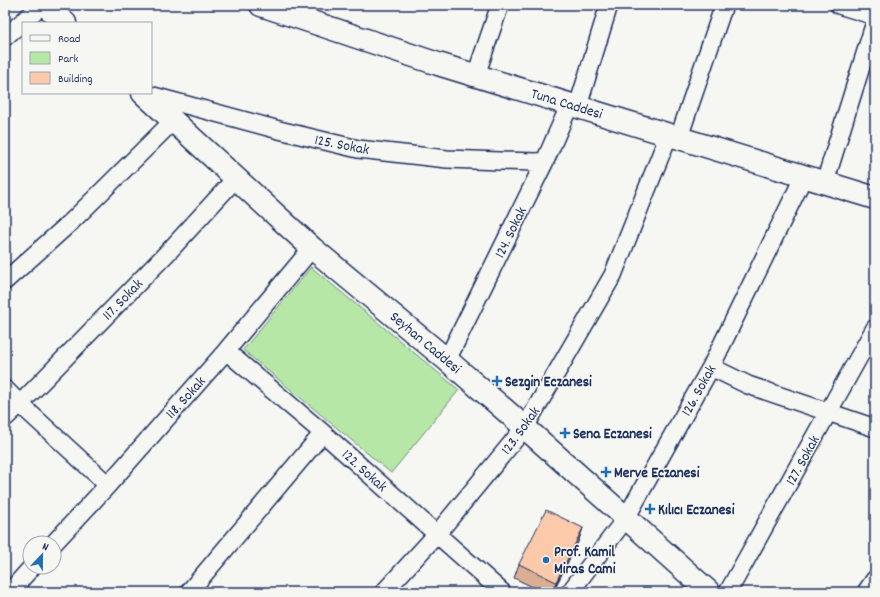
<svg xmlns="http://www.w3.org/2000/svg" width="880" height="597" font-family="Dekko,sans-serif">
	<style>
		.green { fill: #b7e7a6; stroke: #698b82 }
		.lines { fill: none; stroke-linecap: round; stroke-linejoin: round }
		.minor-casing { stroke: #1b2f5e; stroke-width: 20 }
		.major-casing { stroke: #1b2f5e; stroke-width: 25 }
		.minor { stroke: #f6f6f2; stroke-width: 17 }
		.major { stroke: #f6f6f2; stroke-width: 22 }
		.wall { fill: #d9ae93; stroke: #1b2f5e }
		.shaded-wall { fill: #b08d78; stroke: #1b2f5e }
		.building { fill: #fccaab; stroke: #1b2f5e }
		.poi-dot { fill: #1f6fb2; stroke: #f6f6f2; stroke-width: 1.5 }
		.labels { text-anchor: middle; stroke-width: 3; stroke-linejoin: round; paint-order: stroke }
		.street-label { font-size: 15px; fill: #1b2f5e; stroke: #f6f6f2 }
		.poi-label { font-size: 15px; font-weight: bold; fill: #1b2f5e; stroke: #f6f6f2; text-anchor: start }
	</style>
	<rect width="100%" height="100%" fill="#f6f6f2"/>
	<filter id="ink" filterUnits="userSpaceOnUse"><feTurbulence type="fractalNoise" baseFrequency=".025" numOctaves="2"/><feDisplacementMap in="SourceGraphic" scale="8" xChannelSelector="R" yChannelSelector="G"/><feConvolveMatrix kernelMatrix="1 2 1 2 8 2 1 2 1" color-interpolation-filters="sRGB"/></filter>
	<g filter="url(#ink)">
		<path class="green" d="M311,267L459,390L391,473L243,350Z"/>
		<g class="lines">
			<defs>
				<path id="minor" d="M839,5L875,16
					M5,37L42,5
					M476,75L500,5
					M146,94L279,130L358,149L447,159L500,161L536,162L545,161
					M578,106L609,5
					M679,137L724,5
					M825,182L875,22
					M5,281L71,222L173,121
					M226,351L323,433L502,592
					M447,360L545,161L570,104
					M711,367L748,385L875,428
					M5,389L20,404L108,485
					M5,418L20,404L171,249L236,178
					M54,543L108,485L226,351L312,248
					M15,586L32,567
					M189,592L323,433
					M384,592L437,534L525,427L613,275L669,134
					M570,592L626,518L711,367L804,176
					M728,592L875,328
					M866,592L875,579"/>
				<path id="major" d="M45,5L65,23
					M261,5L438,64L875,198
					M143,93L312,248L447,360L513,417L709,592"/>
			</defs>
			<use href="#minor" class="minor-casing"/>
			<use href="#major" class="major-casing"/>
			<use href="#minor" class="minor"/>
			<use href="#major" class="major"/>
		</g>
		<path class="wall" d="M583,528L578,542L553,592H543L514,578L519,564Z"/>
		<path class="shaded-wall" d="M583,528L578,542L552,592L556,582Z"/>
		<path class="building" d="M546,510L583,528L556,582L519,564Z"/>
	</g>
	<g class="poi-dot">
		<path d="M495 375h4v4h4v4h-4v4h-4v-4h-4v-4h4z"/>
		<path d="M563 427h4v4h4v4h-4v4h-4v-4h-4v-4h4z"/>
		<path d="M604 466h4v4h4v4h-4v4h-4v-4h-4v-4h4z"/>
		<path d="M648 503h4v4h4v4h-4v4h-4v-4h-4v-4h4z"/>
		<circle cx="546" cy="560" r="4"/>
	</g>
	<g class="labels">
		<g class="street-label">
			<text transform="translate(567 103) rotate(17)" y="5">Tuna Caddesi</text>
			<text transform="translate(342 144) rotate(11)" y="5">125. Sokak</text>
			<text transform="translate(510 232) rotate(-64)" y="5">124. Sokak</text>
			<text transform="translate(122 299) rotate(-46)" y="5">117. Sokak</text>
			<text transform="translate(426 342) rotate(40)" y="5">Seyhan Caddesi</text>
			<text transform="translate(698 390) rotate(-61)" y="5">126. Sokak</text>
			<text transform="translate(185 397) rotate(-48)" y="5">118. Sokak</text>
			<text transform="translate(520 430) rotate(-54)" y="5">123. Sokak</text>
			<text transform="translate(802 460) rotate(-61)" y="5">127. Sokak</text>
			<text transform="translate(365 470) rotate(42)" y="5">122. Sokak</text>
		</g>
		<g class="poi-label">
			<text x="505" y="386">Sezgin Eczanesi</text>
			<text x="573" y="438">Sena Eczanesi</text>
			<text x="614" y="477">Merve Eczanesi</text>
			<text x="658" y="514">Kılıcı Eczanesi</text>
			<text x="554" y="556">Prof. Kamil<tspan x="554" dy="17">Miras Cami</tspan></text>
		</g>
	</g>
	<rect width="880" height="597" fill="none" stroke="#f6f6f2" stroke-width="20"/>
	<rect x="10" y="10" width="860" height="577" fill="none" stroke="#1b2f5e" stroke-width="1.5" filter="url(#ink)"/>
	<rect x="22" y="22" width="130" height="72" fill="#f6f6f2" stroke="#9ea6b7"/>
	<rect x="30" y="35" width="20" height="6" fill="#f6f6f2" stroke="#9ea6b7"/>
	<text x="58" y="42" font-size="12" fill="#1b2f5e">Road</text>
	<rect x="30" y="52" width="20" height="12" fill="#b7e7a6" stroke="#9ea6b7"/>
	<text x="58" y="62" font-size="12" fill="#1b2f5e">Park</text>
	<rect x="30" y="72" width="20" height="12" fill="#fccaab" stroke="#9ea6b7"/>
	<text x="58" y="82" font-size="12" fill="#1b2f5e">Building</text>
	<g transform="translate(42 555) rotate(22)"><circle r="19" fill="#f6f6f2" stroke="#9ea6b7"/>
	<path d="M0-3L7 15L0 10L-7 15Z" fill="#1f6fb2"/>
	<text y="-6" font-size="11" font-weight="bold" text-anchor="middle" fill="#1b2f5e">N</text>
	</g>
</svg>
